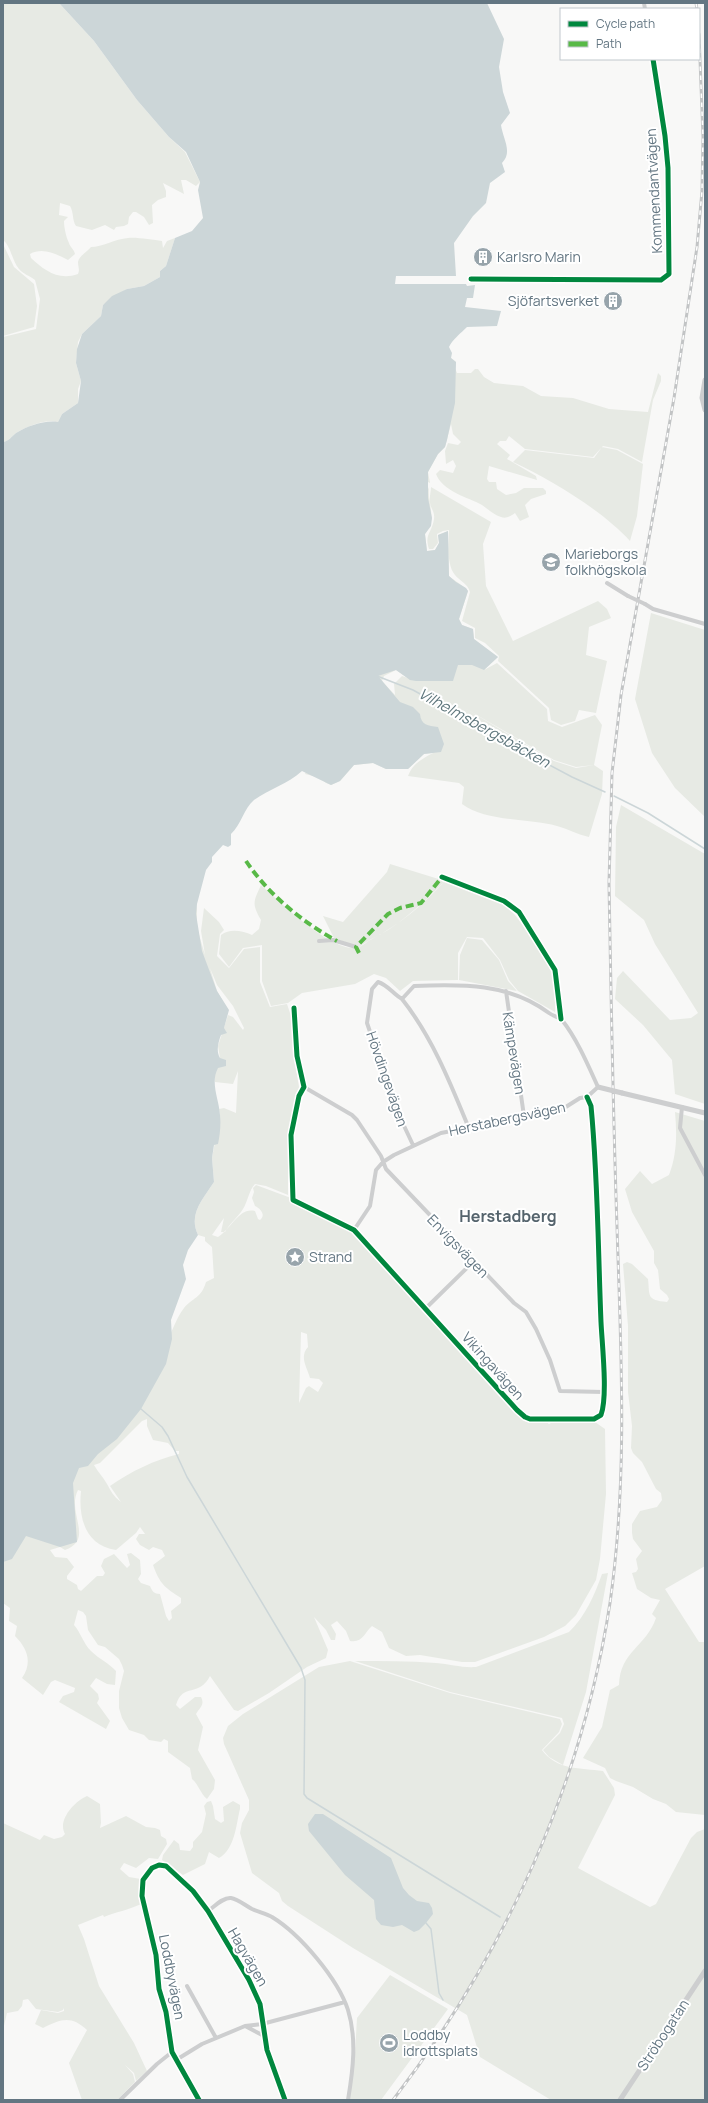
<svg xmlns="http://www.w3.org/2000/svg" width="708" height="2103" font-family="Manrope,sans-serif">
	<style>
		.green { fill: #e7eae4; fill-rule: evenodd }
		.water { fill: #ccd6d8 }
		.lines { fill: none; stroke-linecap: round; stroke-linejoin: round }
		.stream { stroke: #ccd6d8; stroke-width: 1.5 }
		.minor { stroke: #cdcecf; stroke-width: 4 }
		.tertiary { stroke: #cdcecf; stroke-width: 5 }
		.rail-casing { stroke: #c2c4c5; stroke-width: 3 }
		.rail { stroke: #fff; stroke-width: 1.5; stroke-dasharray: 4.5; stroke-linecap: butt }
		.minor-bridge { stroke: #cdcecf; stroke-width: 4 }
		.tertiary-bridge { stroke: #cdcecf; stroke-width: 5 }
		.quiet { stroke: #58b947; stroke-width: 4; stroke-dasharray: 8 4; stroke-linecap: butt }
		.cycleway-casing { stroke: #fff; stroke-width: 8 }
		.cycleway { stroke: #00873e; stroke-width: 5 }
		.labels { text-anchor: middle; stroke-width: 4; stroke-linejoin: round; paint-order: stroke }
		.street-label { font-size: 14px; fill: #637682; stroke: #fff }
		.poi-label { font-size: 14px; fill: #637682; stroke: #fff; text-anchor: start }
		.water-label { font-size: 15px; font-style: italic; fill: #5e767c; stroke: #fff }
		.quarter-label { font-size: 16px; font-weight: bold; fill: #55646d; stroke: #fff }
	</style>
	<rect width="100%" height="100%" fill="#f8f8f7"/>
	<path class="green" d="M3,3H59L94,41L137,100L169,137L185,152L200,182L196,186L186,180H181L184,194L163,183L166,191V197L158,200L152,205L153,223L149,225L144,217L136,212H133L129,217L128,224L124,226L116,227L114,230L105,225L92,230L76,226C72,220 74,213 70,206L60,203L59,215L68,217L64,221C64,227 66,237 69,243C70,247 74,249 75,254L68,260C56,254 43,247 30,254L31,258C44,270 58,281 78,274C80,269 78,267 78,262C79,256 88,251 91,247C102,247 115,239 128,238C137,237 153,240 162,241L163,248L167,241L175,238L166,266L160,271V277L144,286L127,289L103,305L101,316L82,334L78,342L76,363L81,381L78,389V403L62,414L58,422C44,419 28,426 16,433C11,437 9,441 3,442V337L36,329L40,299L35,280C30,276 23,274 19,269C12,261 11,246 3,240Z
		M3,244L14,267L34,284L37,306L34,327L3,336Z
		M451,358L456,362L455,368L457,373H471L475,369H478L484,377L494,383L523,386L541,396L573,398L609,409L648,412L658,373L661,376V381L653,400L642,462L618,449L603,446L593,457L525,449L509,436L506,441H500L497,444L510,455L507,459L536,476L537,480L489,466L487,479L489,482H496L497,489L506,495L516,493L524,488H543L546,491V494L531,499L525,505L529,517L520,521L515,513C511,516 506,519 501,517C494,515 488,509 482,505C468,497 443,492 436,474L440,470L453,473L456,466L453,460L446,464L445,451L448,443L458,445L461,442L453,434L451,424L445,447L438,454L428,472L430,483L422,479Z
		M602,447L617,450L643,464L637,516L630,541C603,511 550,479 513,462L525,450L594,458Z
		M429,487C427,507 438,516 425,534L427,551L435,550L439,543L438,535L448,531L449,576C455,581 464,586 468,591L459,619L462,625L473,629L474,639L498,657L484,670L497,663L547,709L548,721L562,727L595,715L602,725L594,765L576,767L554,760L463,707L554,761L576,768L594,765L603,771L602,794L589,837C576,834 568,829 557,826C528,818 486,822 462,804L464,787L459,783L408,776C413,763 422,759 433,753L424,754L408,769H386L373,763L354,765L340,781L331,785L326,783L321,778L305,774ZM396,670L408,678L402,676L394,684L395,695L382,681L384,676Z
		M431,487L491,522L483,544L486,586L513,641L598,601L607,609L611,618L589,627L586,655L607,661L596,713L579,710L575,721L561,725L551,720L549,708L498,661L499,656L485,643L475,638V628L462,621L470,592C468,584 460,581 455,575C446,564 449,543 449,530L443,531L437,534L438,543L433,549H429C424,534 432,533 434,519C435,512 431,509 430,503C429,498 431,492 431,487Z
		M651,613L705,630V817L675,788L652,753L635,699Z
		M621,805L705,854V1104L675,1094L672,1060L643,1025L615,999L617,978L623,971L670,1020L691,1018L698,1013L655,944L644,920L615,896L616,827Z
		M390,864L445,881C428,898 411,914 391,928C381,935 369,939 359,947L334,938L323,916L343,922L387,872Z
		M445,881C467,889 497,896 514,914C523,924 553,969 555,981C556,991 556,1002 555,1012L518,991L509,980L500,960L483,938L467,937L458,953V980L413,981L400,991L386,978L374,974L355,984L302,993L288,1003L271,1006L262,981V945L243,948L229,967L219,954L221,935C230,928 243,931 252,935L259,929L261,920C251,903 254,901 261,885C278,900 335,956 359,947C363,946 367,941 372,939C400,924 423,905 445,881Z
		M197,904V928L205,955L201,931L204,908L219,922L224,930L220,934L217,956L229,968L244,949L260,947V982L270,1007L287,1004L294,1025V1056L299,1087L288,1139V1195L266,1186L255,1184C249,1190 248,1201 243,1209C238,1217 230,1223 225,1232H221L224,1218L212,1235L218,1237C231,1229 239,1207 255,1211L258,1219L260,1220C266,1215 261,1209 255,1206L252,1198L254,1192L253,1188L256,1185L291,1198L355,1231L422,1308V1311L436,1323L521,1417L526,1420L545,1421L549,1424L553,1422H595L605,1429L606,1494L600,1559L596,1580L576,1615L565,1626L544,1637L475,1662H462L420,1655L406,1656L389,1648L382,1632L372,1626C364,1633 363,1643 350,1641L346,1631L337,1621L331,1625L336,1634L335,1640H331L326,1630L314,1617L328,1650L326,1658L307,1667L269,1693L238,1711L234,1710L210,1676C199,1698 183,1682 176,1705L180,1709L195,1697H201C205,1705 200,1707 196,1714L203,1727L198,1750L215,1780L214,1789L207,1799C200,1793 199,1785 192,1779L190,1768L168,1752V1741L164,1739L161,1742L149,1740L144,1735L129,1730L122,1718L119,1708V1691L124,1671L122,1665L119,1659L105,1647L98,1645L88,1630L86,1616L83,1612L78,1610L74,1625C81,1633 83,1643 91,1651C99,1659 109,1663 116,1671L115,1685L107,1684L96,1678L90,1686L98,1694L99,1699L97,1703L110,1721L106,1729L59,1702L63,1696L74,1692L75,1688L55,1680L51,1682L43,1695L22,1678C33,1662 27,1648 15,1636L17,1626L9,1621L10,1608L3,1603V1519L169,1337C174,1327 177,1317 184,1308C193,1297 201,1299 206,1282L214,1278L212,1247L205,1241V1237L198,1235C188,1214 203,1199 214,1182L212,1158L220,1115L219,1109L224,1108L236,1113L238,1071L233,1084L215,1082L214,1076L220,1058L218,1046L228,1015L233,1017L243,1030L244,1028L233,1006L217,985L210,968L217,991L224,1003L184,959ZM301,1332L307,1334L308,1347C299,1357 307,1367 310,1378L319,1379L323,1383L318,1392L309,1386L306,1388L299,1403ZM147,1419V1426L153,1440L168,1443L175,1451H179V1454C154,1460 132,1471 110,1486L121,1502C113,1496 111,1491 107,1484C103,1477 98,1472 94,1465L100,1463L142,1421ZM78,1490L81,1491C78,1518 86,1546 116,1550L136,1533L140,1527L145,1534H139L136,1539L140,1545L149,1550L153,1547L162,1550L165,1556L153,1565C160,1584 164,1587 181,1598V1603L171,1611L172,1618L169,1621L166,1616L160,1594C154,1594 152,1591 150,1586L141,1583L138,1579L141,1574L140,1560L131,1553L127,1554L130,1565L127,1568L114,1554L104,1559L101,1566L105,1573L103,1576H97L81,1591L78,1589L77,1585L67,1579V1576L74,1567L67,1558L55,1557L50,1550L60,1547L65,1550C95,1539 66,1513 78,1490Z
		M467,938L482,940L499,960L508,981L517,991L459,980L460,955Z
		M675,1112L705,1121V1566L665,1589L699,1642H705V1815L676,1812L666,1804L653,1799L633,1787L616,1781L610,1778L605,1768L583,1758L602,1727L610,1690L619,1685C620,1651 646,1647 656,1618L652,1614L660,1600L651,1598L637,1589L632,1573L636,1572L638,1569L636,1559L642,1551L633,1539L632,1533V1524L640,1511L657,1507L662,1500L661,1493L656,1489L642,1462L633,1453L631,1448L632,1426L628,1392V1326L623,1264L627,1262L632,1264L648,1279C650,1296 646,1300 667,1302L669,1299L667,1295L660,1289L658,1270L654,1263V1251L632,1212L625,1189L640,1171L652,1184L669,1175C677,1154 677,1134 675,1112Z
		M608,1573L586,1692L563,1765L549,1757L543,1750L560,1733L564,1724L562,1718L450,1692L355,1661C382,1661 409,1661 436,1663C450,1664 462,1668 476,1667L569,1632C585,1617 595,1594 602,1574Z
		M350,1661L450,1693L560,1719L562,1724L559,1732L542,1750C556,1770 581,1768 603,1771L614,1788L615,1795L578,1868L650,1907L656,1904L691,1838L697,1832L705,1829V2100H551L480,2057L467,2015L353,1948L288,1906L282,1901L279,1893L252,1873L240,1833L242,1823L249,1810V1800L224,1744L223,1738L228,1726L243,1714L319,1667Z
		M87,1796L100,1804L101,1823L100,1828L126,1816L146,1827L155,1828L160,1830L161,1836L166,1839L167,1844L158,1859L149,1858L136,1868L124,1863L120,1869L129,1877L141,1879L139,1884L141,1904C129,1910 115,1912 104,1917L103,1915L78,1925L84,1939L99,1986L134,2043L147,2071L136,2081L134,2073L125,2065L133,2074L135,2082L117,2100H82L69,2063L87,2030C71,2015 61,2019 43,2028L35,2024L41,2010L58,2013L64,2011V2008L63,2010L58,2012L36,2009L28,1999L23,2000L22,2006L18,2011L7,2013L3,2030V1823L40,1840L44,1835L54,1839L62,1837L65,1834C57,1820 75,1801 87,1796Z
		M211,1801L213,1806L215,1819L221,1823L224,1821L223,1807L233,1801L240,1805V1809C236,1825 235,1849 219,1858L209,1852L205,1864L183,1875L162,1860L163,1855L174,1840L179,1844L180,1850L190,1851L193,1847V1842L202,1832L206,1814L204,1806L207,1802Z
		M390,1975L448,2009L381,2100H347L355,2053L357,2018Z"/>
	<path class="water" d="M59,3H487L504,39L499,67L503,92L510,113L501,125C503,139 513,152 502,163L505,172L490,183L486,203L473,216L454,243L456,276H396L395,284H466L467,286L475,285L473,298H467L465,307L501,311L497,326L467,327C461,333 452,340 449,347L452,353L451,358L456,362L455,403L447,440L445,447L438,454L428,472V498L432,518L431,526L425,534L427,551L435,550L439,543L438,535L448,531L449,576L456,582L466,588L468,591L459,619L462,625L473,629L474,639L498,657L484,670L472,665H458L453,681H416L410,680L396,670L378,676L400,702L413,707L420,714C421,725 428,726 438,727L444,744L441,752L424,754L408,769H386L373,763L354,765L340,781L331,785L302,771C288,784 269,789 254,800C244,808 241,825 231,834V845L228,847L223,845L212,857V862L206,870L197,904L196,914L202,951L217,991L229,1010L224,1028L227,1033L221,1035C218,1043 216,1051 220,1058L226,1060V1066L218,1068C210,1083 219,1099 220,1115C221,1124 220,1135 218,1144L214,1145L212,1158L214,1182C203,1199 188,1214 198,1235L188,1250L183,1265L186,1279L171,1320L172,1339L166,1364L141,1409L117,1439L98,1454L88,1466L79,1468L73,1483L77,1542L60,1547L26,1536L12,1559L3,1562V442C9,441 11,437 16,433C28,426 44,420 58,422L62,414L78,403L81,381L76,363L77,349L82,334L101,316L103,305L112,296L127,289L144,286L160,277V271L166,266L175,238L192,231L203,218L198,190L200,182L186,152L169,137L137,100L94,41Z
		M315,1814H323L391,1858L403,1888L409,1895L417,1901L429,1903L432,1908L433,1914L426,1923L419,1930L414,1932L402,1925L393,1927L381,1925L376,1919L374,1900L345,1875L309,1831L308,1824Z"/>
	<g class="lines">
		<path class="stream" d="M377,676L413,690L525,752L572,777L605,792
			M614,796L648,813L705,849
			M141,1409L162,1427L168,1436L187,1477L301,1668L305,1680L304,1794L307,1798L500,1917
			M426,1923L431,1929L439,1993L443,2000"/>
		<path class="minor" d="M644,3L645,9
			M471,279L661,280L669,274L668,168L665,136L653,59
			M607,583L628,596
			M645,604L653,609L705,624
			M442,877L504,901L519,912L555,970L561,1019
			M319,941L333,940L356,947
			M506,991L524,1116
			M402,999C432,1037 450,1082 468,1126
			M294,1008L297,1056L304,1087L299,1096L291,1135L293,1200L354,1230L517,1410L525,1417L530,1419H594L601,1415C608,1396 602,1344 601,1322C598,1250 598,1178 591,1106L587,1097
			M304,1087L352,1115L357,1120L381,1156L386,1169L514,1303L526,1312L536,1329L550,1360L560,1391L603,1392
			M682,1107L680,1128L705,1175
			M354,1230L370,1206L376,1170L383,1162L394,1155L441,1133L561,1110L580,1098L587,1097L598,1087C588,1065 577,1039 562,1020C559,1017 553,1016 549,1013C509,983 462,984 414,986L402,999C393,994 388,985 378,982L372,989L367,1023L398,1113L413,1145
			M425,1309L473,1262
			M208,1911C214,1907 223,1897 231,1898C238,1899 246,1906 252,1909C259,1912 266,1914 272,1917C300,1934 338,1979 348,2010C357,2039 353,2070 348,2100
			M187,1986L216,2038
			M247,2027L264,2036
			M176,2060L202,2044L245,2026L262,2024L345,2002
			M120,2100L157,2064L172,2052
			M199,2100L172,2052L166,2012L159,1989L156,1955L142,1896L143,1880L152,1868L159,1865L166,1866L193,1891L208,1911L249,1980L260,2004L267,2050L285,2100"/>
		<path class="tertiary" d="M705,380L702,398L705,410
			M622,1093L705,1113
			M620,2100L705,1971"/>
		<defs>
			<path id="rail" d="M696,3L697,9
				M393,2100C505,1954 582,1785 610,1603C628,1478 621,1352 617,1227C613,1112 611,997 609,883L612,773L621,695L674,398L697,247L702,191L703,137L699,34"/>
		</defs>
		<use href="#rail" class="rail-casing"/>
		<use href="#rail" class="rail"/>
		<path class="minor-bridge" d="M628,596L645,604"/>
		<path class="tertiary-bridge" d="M598,1087L622,1093"/>
		<path class="quiet" d="M246,861C268,894 302,922 337,941
			M359,953L356,947L388,914L400,908L421,903L442,877"/>
		<defs>
			<path id="cycleway" d="M471,279L661,280L669,274L668,168L665,136L653,59
				M442,877L504,901L519,912L555,970L561,1019
				M294,1008L297,1056L304,1087L299,1096L291,1135L293,1200L354,1230L517,1410L525,1417L530,1419H594L601,1415C608,1396 602,1344 601,1322C598,1250 598,1178 591,1106L587,1097
				M199,2100L172,2052L166,2012L159,1989L156,1955L142,1896L143,1880L152,1868L159,1865L166,1866L193,1891L208,1911L249,1980L260,2004L267,2050L285,2100"/>
		</defs>
		<use href="#cycleway" class="cycleway-casing"/>
		<use href="#cycleway" class="cycleway"/>
	</g>
	<defs>
		<symbol id="building-disc" viewBox="-11 -11 22 22"><circle r="9.5" fill="#97a4ab" stroke="#fff"/><path d="M-4-6H4V6H1V3H-1V6H-4ZM-2.5-4.3h1.7v1.8h-1.7ZM.8-4.3h1.7v1.8H.8ZM-2.5-1h1.7V.8h-1.7ZM.8-1h1.7V.8H.8Z" fill="#fff"/></symbol>
		<symbol id="school-disc" viewBox="-11 -11 22 22"><circle r="9.5" fill="#97a4ab" stroke="#fff"/><path d="M0-5L7-2L0 1L-7-2ZM-4 1L0 2.5L4 1V4Q0 6-4 4Z" fill="#fff"/></symbol>
		<symbol id="sight-disc" viewBox="-11 -11 22 22"><circle r="9.5" fill="#97a4ab" stroke="#fff"/><path d="M0-6L1.8-2.2L6-1.7L2.9 1.2L3.7 5.4L0 3.3L-3.7 5.4L-2.9 1.2L-6-1.7L-1.8-2.2Z" fill="#fff"/></symbol>
		<symbol id="stadium-disc" viewBox="-11 -11 22 22"><circle r="9.5" fill="#97a4ab" stroke="#fff"/><path d="M0-5a6.5 5 0 1 0 0 10a6.5 5 0 1 0 0-10ZM-3.5-1.8h7v3.6h-7Z" fill="#fff"/></symbol>
	</defs>
	<g fill-rule="evenodd">
		<use href="#building-disc" x="472" y="246" width="22" height="22"/>
		<use href="#building-disc" x="602" y="290" width="22" height="22"/>
		<use href="#school-disc" x="540" y="551" width="22" height="22"/>
		<use href="#sight-disc" x="284" y="1246" width="22" height="22"/>
		<use href="#stadium-disc" x="378" y="2032" width="22" height="22"/>
	</g>
	<g class="labels">
		<g class="street-label">
			<text transform="translate(654 191) rotate(-93)" y="5">Kommendantvägen</text>
			<text transform="translate(514 1053) rotate(81)" y="5">Kämpevägen</text>
			<text transform="translate(387 1079) rotate(71)" y="5">Hövdingevägen</text>
			<text transform="translate(507 1119) rotate(-12)" y="5">Herstabergsvägen</text>
			<text transform="translate(458 1246) rotate(46)" y="5">Envigsvägen</text>
			<text transform="translate(493 1366) rotate(48)" y="5">Vikingavägen</text>
			<text transform="translate(248 1957) rotate(60)" y="5">Hagvägen</text>
			<text transform="translate(172 1977) rotate(79)" y="5">Loddbyvägen</text>
			<text transform="translate(663 2035) rotate(-57)" y="5">Ströbogatan</text>
		</g>
		<g class="poi-label">
			<text x="497" y="262">Karlsro Marin</text>
			<text x="599" y="306" text-anchor="end">Sjöfartsverket</text>
			<text x="565" y="559">Marieborgs<tspan x="565" dy="16">folkhögskola</tspan></text>
			<text x="309" y="1262">Strand</text>
			<text x="403" y="2040">Loddby<tspan x="403" dy="16">idrottsplats</tspan></text>
		</g>
		<g class="water-label">
			<text transform="translate(484 728) rotate(29)" y="5">Vilhelmsbergsbäcken</text>
		</g>
		<g class="quarter-label">
			<text x="508" y="1222">Herstadberg</text>
		</g>
	</g>
	<rect width="708" height="2103" fill="none" stroke="#637682" stroke-width="8"/>
	<rect x="560" y="8" width="140" height="52" fill="#ffffff" stroke="#c1c8cd"/>
	<rect x="568" y="21" width="20" height="6" fill="#00873e" stroke="#c1c8cd"/>
	<text x="596" y="28" font-size="12" fill="#637682">Cycle path</text>
	<rect x="568" y="41" width="20" height="6" fill="#58b947" stroke="#c1c8cd"/>
	<text x="596" y="48" font-size="12" fill="#637682">Path</text>
</svg>
